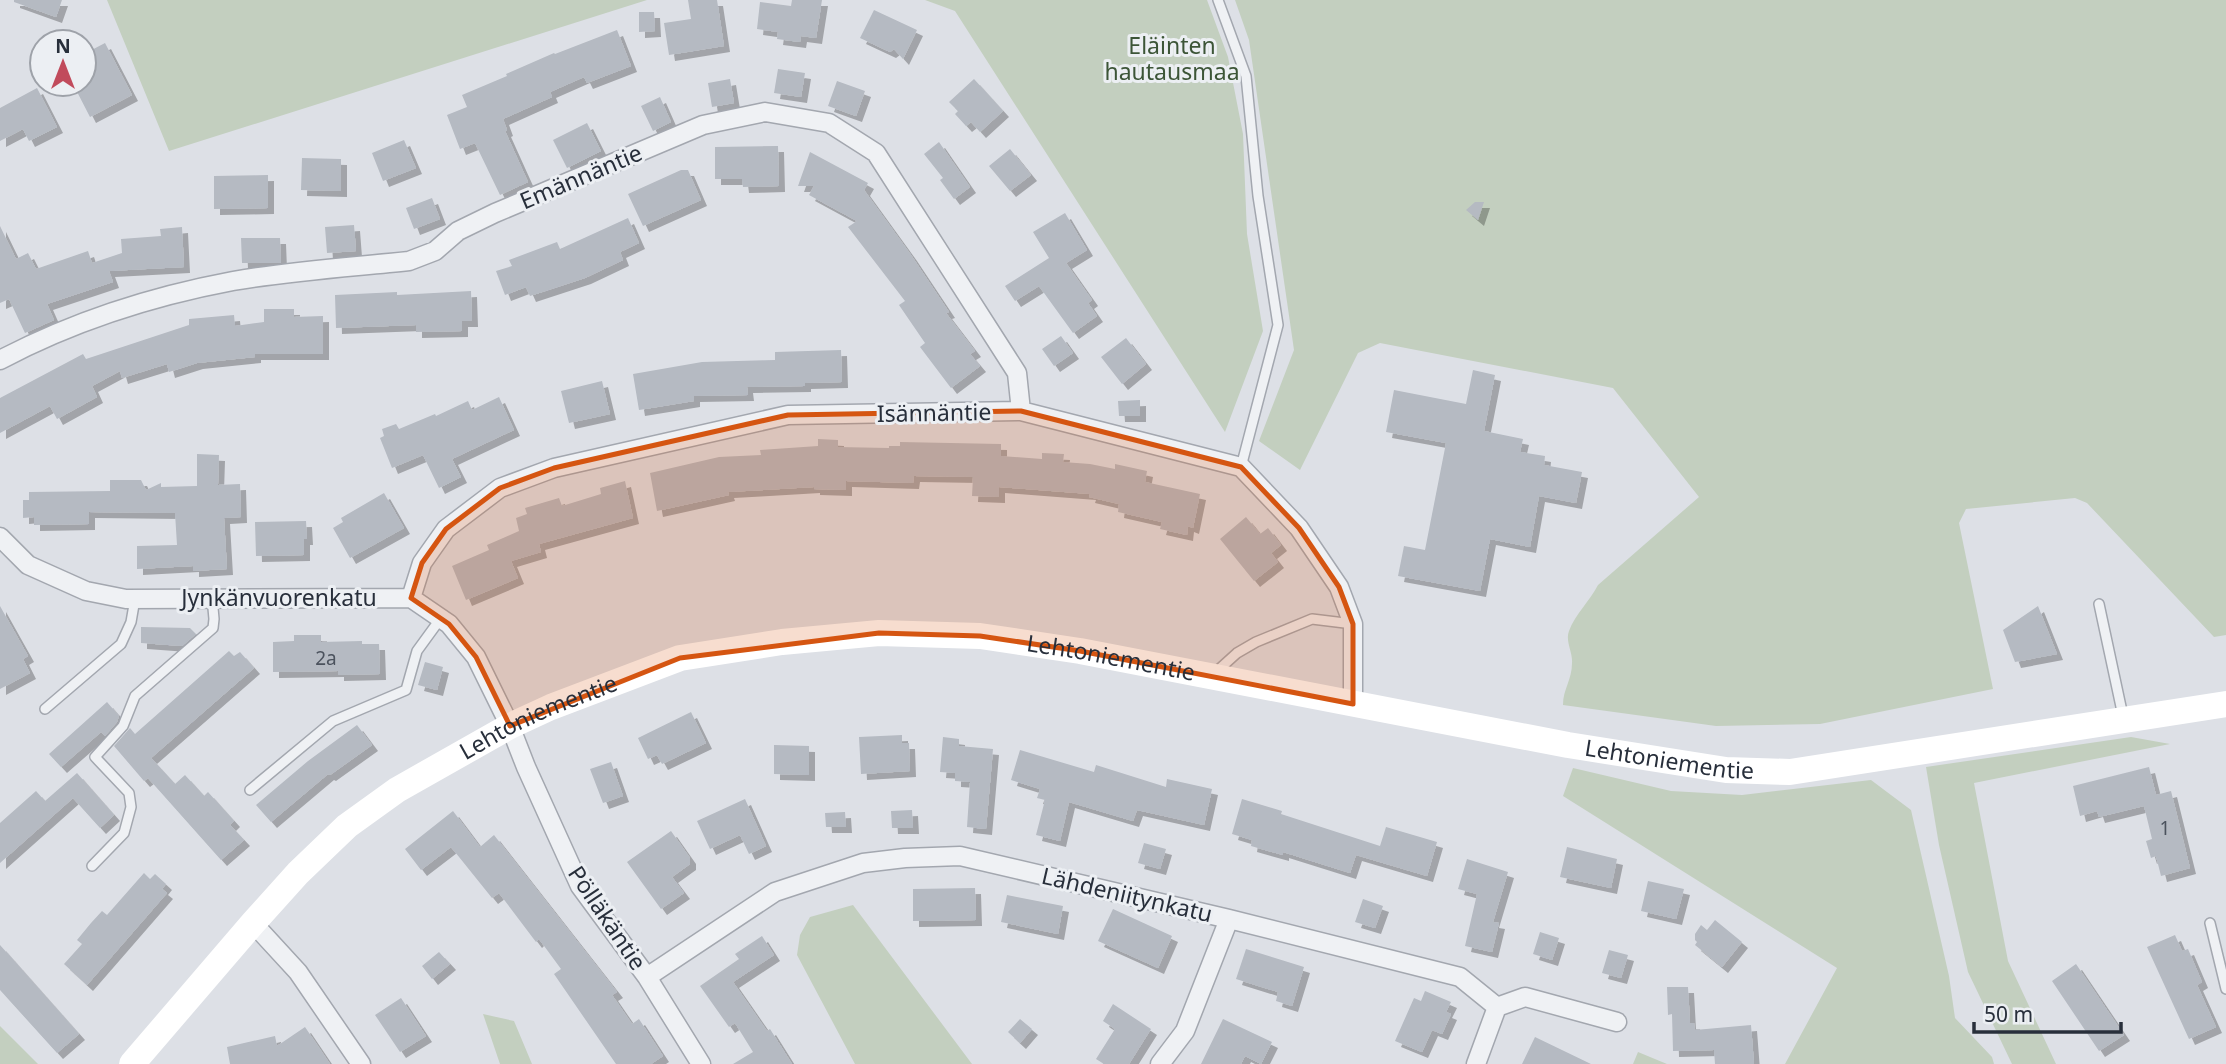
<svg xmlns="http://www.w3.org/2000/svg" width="2226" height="1064" font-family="'Noto Sans',sans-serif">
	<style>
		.green { fill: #c3cfbf }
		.building { fill: #b5bac2; filter: url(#shadow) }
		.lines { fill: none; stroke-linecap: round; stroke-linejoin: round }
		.service-casing { stroke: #a3a7af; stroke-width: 12 }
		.minor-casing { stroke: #a3a7af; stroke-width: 21 }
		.service { stroke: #eff1f4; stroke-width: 9 }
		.minor { stroke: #eff1f4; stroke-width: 18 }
		.secondary { stroke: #fff; stroke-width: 26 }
		.marked { fill: #d55511; fill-opacity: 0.2; stroke: #d55511; stroke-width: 5; stroke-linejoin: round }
		.labels { text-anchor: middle; stroke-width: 6; stroke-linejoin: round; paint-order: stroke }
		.number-label { font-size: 19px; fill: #4b525d }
		.park-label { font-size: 23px; fill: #3c5537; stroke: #eceff3 }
		.street-label { font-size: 23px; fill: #282f3b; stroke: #eceff3 }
	</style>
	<defs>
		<filter id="shadow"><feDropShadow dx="6" dy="6" stdDeviation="0" flood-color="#0004"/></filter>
	</defs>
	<rect width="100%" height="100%" fill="#dde0e6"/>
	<path class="green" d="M107,0H647L169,151Z
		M925,0H1207L1228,57L1243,134L1247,234L1263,331L1225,432L955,11Z
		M1235,0H2226V635L2214,637L2087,503L2075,498L1966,509L1959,523L1993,689L1820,724L1716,726L1563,705C1563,689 1572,680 1572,663C1573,653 1565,641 1569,631C1575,614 1590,601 1598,585L1699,497L1613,388L1380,343L1358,353L1300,470L1259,441L1294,350L1249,40Z
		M2131,737L2170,744L1974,783L2008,961L2056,1064H2012L1968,972L1939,845L1926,767Z
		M1573,768L1671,791L1742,795L1871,780L1911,810L1949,976L1955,1018L1992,1057L1994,1064H1785L1837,968L1563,796Z
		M853,905L972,1064H855L797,955L800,935L810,917Z
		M483,1014L514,1021L532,1064H500Z
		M0,1026L38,1064H0Z
		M1638,1052L1667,1064H1633Z"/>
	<path class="building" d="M14,0H62L56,17L14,2Z
		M688,0H717L724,46L669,55L664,23L691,19Z
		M792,0H822L816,38L801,36L800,42L777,39L778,32L757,29L760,2L791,6Z
		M874,10L917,30L903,59L894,49L890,52L860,38Z
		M639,12H654L655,31L639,32Z
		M617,30L631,66L587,83L584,77L550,92L552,97L503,119L507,130L505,131L528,182L500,195L475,143L460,149L447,115L467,107L462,95L507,76L506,74L554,53L555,54Z
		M105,43L132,95L90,117L73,84H84V54Z
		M778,69L805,73L801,97L774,93Z
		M730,79L734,103L712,107L708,83Z
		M974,79L1003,111L980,132L971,122L966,126L955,114L958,111L949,102Z
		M837,81L865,91L856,116L828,106Z
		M37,88L57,127L29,141L23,129L0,141V108Z
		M660,97L671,122L653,131L641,106Z
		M587,123L601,151L567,168L553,140Z
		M404,140L416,168L383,181L372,153Z
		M939,142L970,187L954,199L940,180L943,178L924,154Z
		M778,146L779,186L743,187L742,179H715V147Z
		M1010,149L1031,175L1010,191L989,166Z
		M810,152L868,183L864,190L911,255L949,312L946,313L975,351L970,354L980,366L951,388L920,347L925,343L899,305L905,301L848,227L857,221L809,195L814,186H798Z
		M302,158L341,159V191L301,190Z
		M681,170H688L701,200L643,226L628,194Z
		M268,175V208L214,209V176Z
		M432,198L440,219L414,229L406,208Z
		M1475,202H1484L1478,220L1466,210Z
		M1065,213L1087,250L1066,263L1092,300L1088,303L1097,316L1073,333L1039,286L1015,301L1005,286L1049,258L1033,232Z
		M628,218L639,243L620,252L623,260L585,278L530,296L526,287L505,295L496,271L512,266L509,260L557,242L560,249Z
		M354,225L356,251L327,253L325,227Z
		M0,226L16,259L28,253L36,269L88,251L92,263L122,253L121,239L161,236L160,229L182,227L184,267L109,271L113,282L47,304L54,320L25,333L9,299L0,303Z
		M241,238H280L281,263H242Z
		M471,291L472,321H462V331L416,332V325L336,328L335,295L397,292V295Z
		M264,309H294V317L323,316V354H255V357L197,363L169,372L167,364L122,378L120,371L92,386L97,397L57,419L50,406L0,433V398L83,354L86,359L189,325V319L234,315L235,326L264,322Z
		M1061,336L1073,353L1054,366L1042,349Z
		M1126,338L1146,364L1122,384L1101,357Z
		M841,350L842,382L805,383V386L747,387L748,395L694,396V401L639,410L633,374L702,362L775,360V352Z
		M1473,370L1495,375L1484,431L1523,439L1520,452L1545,456L1544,465L1582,472L1576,503L1539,496L1530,547L1490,539L1480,591L1398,576L1404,546L1425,550L1446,443L1386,432L1394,390L1466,404Z
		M602,381L610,414L569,423L561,391Z
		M499,397L514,430L452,459L461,477L439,488L423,455L392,468L380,438L384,436L382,429L396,424L399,429L435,414L436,416L468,401L472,410Z
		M1140,400V416H1119L1118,401Z
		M818,439L838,440V447L889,448V446H900V442L1001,444V456L1042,459V453L1064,454L1063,462L1090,464L1115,469V464L1147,471L1145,482L1200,494L1193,528L1188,526L1187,535L1160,529L1162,522L1118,512L1119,504L1089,497L1090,494L999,487V497L972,496L973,477L914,476L913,483L846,481V490L814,489V487L728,492L729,495L657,511L650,473L719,457L761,455L760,450L818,446Z
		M197,454L219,455L218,485L240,484L241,517L224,518L227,569L193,571V566L137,569V546L177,545L175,513L89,512V524L34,525V517L23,518V500H29V492L110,491V480H141L146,490L161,483V487L197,486Z
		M625,481L633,518L539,544L541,552L511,561L518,578L466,600L452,566L489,550L487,545L519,531L516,518L527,514L525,508L559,498L562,506L601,494L600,488Z
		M384,493L404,528L350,558L333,528L343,522L341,518Z
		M1246,517L1260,534L1268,528L1281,545L1271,553L1278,562L1254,581L1220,539Z
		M306,521L307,539H304V555L256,556L255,522Z
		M0,606L28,656L23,659L30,673L0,689Z
		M2038,606L2057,654L2015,662L2003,630Z
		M141,627L190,628L196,634L182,646L141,643Z
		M294,635H321V642L362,641V644H379L380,674L338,675V671L273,672V642L294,641Z
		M229,651L234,656L240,652L254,668L151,758L175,784L185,775L204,796L208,792L234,821L230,825L244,840L221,860L148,778L144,781L114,746L130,728L135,734Z
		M425,662L443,667L437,690L418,685Z
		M107,702L119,716L117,722L105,736L101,732L61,767L49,754Z
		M691,712L706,743L662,764L657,755L648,759L638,738Z
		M357,725L372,745L330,775L328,774L271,822L256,805L308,761Z
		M902,735V743H909L910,771L861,774L859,737Z
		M943,737L959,739V746L993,749L986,829L967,827L970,782L955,781V773L940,772Z
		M774,745L809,746V775L774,774Z
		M1020,750L1094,772L1096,765L1166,787L1167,779L1212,789L1204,825L1137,810L1133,821L1069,802L1060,841L1036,835L1045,800L1037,798L1040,789L1011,780Z
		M611,762L623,796L603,803L590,769Z
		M2149,767L2156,795L2171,791L2190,868L2161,876L2156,856L2151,858L2146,841L2152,839L2144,806L2099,817L2097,811L2080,816L2073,786Z
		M77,773L114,815L100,828L73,798L0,863V823L36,791L45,801Z
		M745,799L766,846L749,854L740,835L710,849L697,821Z
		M1242,799L1282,811L1281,814L1380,846L1386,827L1437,842L1427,876L1356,855L1350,873L1283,852V855L1251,846L1252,840L1232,834Z
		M912,810L913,828H892L891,811Z
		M453,811L480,847L494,835L617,992L612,995L632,1024L639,1019L663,1056L651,1064H616L554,974L561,969L539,939L536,942L499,893L492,898L451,847L421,870L405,849Z
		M845,812L846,827H826L825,813Z
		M671,831L690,858V864L672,877L684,893L661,909L627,862Z
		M1144,843L1166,849L1160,869L1138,863Z
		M1567,847L1617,859L1611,888L1560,877Z
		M1467,859L1508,872L1493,922L1499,923L1492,952L1465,946L1477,894L1458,889Z
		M144,873L150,879L155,874L166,884L162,889L167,893L87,985L64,964L82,944L77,940L91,923L102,911L107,915Z
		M1648,881L1684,889L1676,919L1641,911Z
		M975,888L976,920L913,921V889Z
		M1007,895L1063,906L1058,934L1001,922Z
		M1363,899L1383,906L1375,928L1355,922Z
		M1113,909L1172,936L1158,968L1098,941Z
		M1715,920L1742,942L1722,967L1695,945L1697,942L1695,940V934L1701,925L1707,930Z
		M1540,932L1559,938L1552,960L1533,954Z
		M2175,935L2182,951L2188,949L2202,982L2197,985L2216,1027L2189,1039L2147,947Z
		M762,936L774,955L733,982L767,1031L770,1029L792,1064H733L753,1052L735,1023L729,1027L700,986L739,959L735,954Z
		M0,945L79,1034L57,1053L0,990Z
		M1246,949L1304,967L1292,1006L1276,1001L1278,992L1236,979Z
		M1609,950L1628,955L1621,978L1602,973Z
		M439,952L450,964L432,979L422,966Z
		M2076,964L2124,1035L2099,1051L2052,981Z
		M1667,987H1688L1690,1023H1694L1695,1030L1751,1025L1754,1064H1715L1714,1050L1673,1051L1672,1014L1668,1015Z
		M1425,991L1451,1002L1446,1012L1451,1014L1442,1034L1432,1030L1422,1052L1395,1041L1414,998L1421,1001Z
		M401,998L426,1036L400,1052L375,1015Z
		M1113,1004L1151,1029L1129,1064H1104L1096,1059L1115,1029L1103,1021Z
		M1020,1019L1032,1029L1020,1043L1008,1032Z
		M1223,1019L1272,1042L1261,1064L1245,1056L1241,1064H1201Z
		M305,1027L330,1064H230L227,1047L275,1036L277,1046Z
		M1535,1037L1591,1064H1522Z"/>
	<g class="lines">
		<defs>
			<path id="service" d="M1218,0L1246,76L1258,196L1278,325L1241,467
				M2099,604L2123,716
				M1216,672L1237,653L1256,642L1312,619L1353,624
				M45,709L121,644L131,622L135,599
				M250,790L333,721L406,690L417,651L441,618
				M92,866L124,833L131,807L129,793L95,757L123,726L135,696L213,628L214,619L212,597
				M2210,923L2226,989"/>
			<path id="minor" d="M0,360C72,322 153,296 233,281C289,271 352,267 409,261L435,251L458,231L495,213L703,125L765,112L829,123L876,153L1017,373L1021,411
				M0,537L28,565L86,591L126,599L411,598L449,624L476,657L510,726L526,767L580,886L647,977L701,1064
				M411,598L422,563L446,529L500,488L554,468L788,415L1021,411L1241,467L1299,528L1339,587L1353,624V704
				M253,923L298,972L361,1064
				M647,977L775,892L863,863L905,858L960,856L1229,919L1460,977L1497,1007L1525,997L1617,1022
				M1160,1064L1185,1031L1229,919
				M1476,1064L1497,1007"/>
		</defs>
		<use href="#service" class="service-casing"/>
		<use href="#minor" class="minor-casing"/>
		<use href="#service" class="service"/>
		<use href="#minor" class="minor"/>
		<path class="secondary" id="s1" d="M132,1064L253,923L298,873L347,826L397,790L510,726L551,707L680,658L782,642L879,633L980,636L1080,651L1568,745L1726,770L1790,772L2226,704"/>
	</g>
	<path class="marked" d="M1021,411L1241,467L1299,528L1339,587L1353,624V704L1080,651L980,636L879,633L680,658L510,726L476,657L449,624L411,598L422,563L446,529L500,488L554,468L788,415Z"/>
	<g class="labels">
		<g class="number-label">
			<text x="326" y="665">2a</text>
			<text x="2165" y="835">1</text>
		</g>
		<g class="park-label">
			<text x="1172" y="54">Eläinten<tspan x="1172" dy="26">hautausmaa</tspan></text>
		</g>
		<g class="street-label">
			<text transform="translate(581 177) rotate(-23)" y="8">Emännäntie</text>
			<text transform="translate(934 413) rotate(-1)" y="8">Isännäntie</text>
			<text x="279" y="606">Jynkänvuorenkatu</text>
			<text dy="8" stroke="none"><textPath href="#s1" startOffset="1130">Lehtoniementie</textPath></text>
			<text dy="8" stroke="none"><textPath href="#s1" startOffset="542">Lehtoniementie</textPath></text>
			<text dy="8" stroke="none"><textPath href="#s1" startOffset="1698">Lehtoniementie</textPath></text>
			<text transform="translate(1127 895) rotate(13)" y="8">Lähdeniitynkatu</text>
			<text transform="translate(607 918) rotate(56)" y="8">Pölläkäntie</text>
		</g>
	</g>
	<g transform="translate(63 63)"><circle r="33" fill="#eceff3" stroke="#9ea2a9" stroke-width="2"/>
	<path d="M0-5L12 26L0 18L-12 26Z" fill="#c14b5c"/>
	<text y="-10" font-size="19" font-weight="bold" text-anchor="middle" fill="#282f3b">N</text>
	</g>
	<path d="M1974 1022v10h147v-10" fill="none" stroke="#282f3b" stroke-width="3.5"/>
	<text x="1984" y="1022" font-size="21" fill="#282f3b" stroke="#eceff3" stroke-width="5" paint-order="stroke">50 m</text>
</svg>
